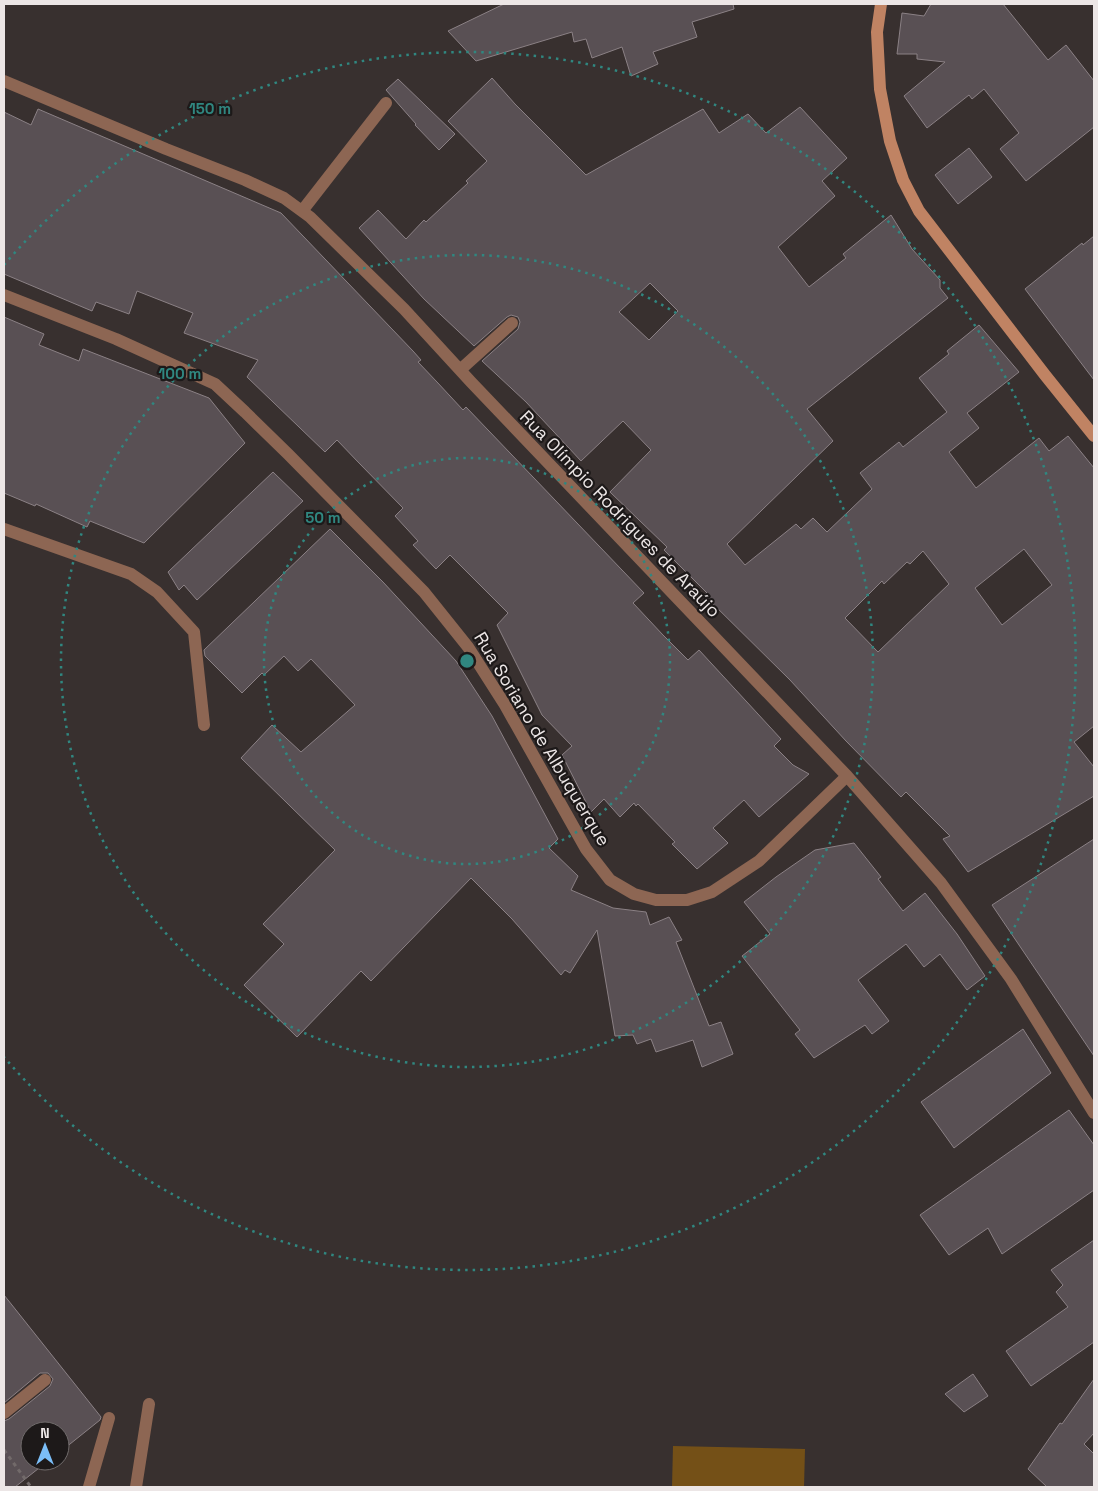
<svg xmlns="http://www.w3.org/2000/svg" width="1098" height="1491" font-family="'Space Grotesk',sans-serif">
	<style>
		.green { fill: #745017 }
		.building { fill: #595054; stroke: #8b8185; fill-rule: evenodd }
		.lines { fill: none; stroke-linecap: round; stroke-linejoin: round }
		.path { stroke: #726a6a; stroke-width: 3; stroke-dasharray: 4 4; stroke-linecap: butt }
		.street { stroke: #8d6653; stroke-width: 12 }
		.secondary { stroke: #c08363; stroke-width: 12 }
		.ring { fill: none; stroke: #308780; stroke-width: 2.5; stroke-dasharray: 2.5 5 }
		.labels { text-anchor: middle; stroke-width: 4.5; stroke-linejoin: round; paint-order: stroke }
		.street-label { font-size: 18px; fill: #ece6e6; stroke: #1d1919 }
		.centre { fill: #308780; stroke: #1d1919; stroke-width: 2.5 }
		.ring-label { font-size: 15px; text-anchor: middle; font-weight: bold; fill: #308780; stroke: #1d1919; stroke-width: 4.5; stroke-linejoin: round; paint-order: stroke }
	</style>
	<rect width="100%" height="100%" fill="#38302f"/>
	<path class="green" d="M673,1446L805,1449L804,1487H672Z"/>
	<path class="building" d="M504,4H733L734,9L692,22L697,37L653,52L658,64L631,76L622,47L592,58L586,39L574,42L572,32L476,61L448,31Z
		M931,4H1003L1048,60L1066,45L1094,81V127L1026,181L1000,149L1019,133L984,89L972,99L969,95L927,128L904,96L945,62L917,59V54H897L902,13L924,16Z
		M492,78L515,104L586,175L703,109L719,133L748,114L766,133L800,107L847,158L822,181L835,196L778,247L809,287L846,258L843,254L891,215L912,249L940,280V288L948,298L807,409L833,441L727,544L745,565L796,524L801,529L813,518L827,532L872,489L860,473L899,442L903,447L947,412L919,378L949,354L947,351L979,325L1019,372L967,413L979,428L949,452L976,488L1039,438L1049,451L1068,436L1094,468V726L1074,742L1094,767V796L968,872L943,839L950,836L906,792L901,797L846,741L790,680L704,595L707,593L664,550L667,547L610,492L651,450L623,421L581,461L526,402L482,361L518,329L520,322L518,317L511,315L507,317L474,346L424,299L359,228L378,210L406,239L424,220L426,222L468,183L466,181L487,161L448,121ZM650,283L678,311L649,340L619,312ZM1024,549L1052,585L1002,625L975,588ZM923,551L949,584L878,652L845,618L882,581L884,584L907,562L910,564Z
		M398,79L455,134L439,150L415,125L416,124L386,90Z
		M38,109L281,213L413,351L421,360L418,362L437,382L463,410L466,407L644,593L633,603L663,635L688,660L699,650L781,739L774,746L793,765L809,774L759,817L744,800L713,828L728,843L697,869L672,844L675,842L638,804L636,806L634,803L620,817L604,799L591,812L562,755L572,746L542,715L497,625L508,613L450,555L436,569L413,545L418,541L395,516L403,508L359,463L337,440L325,452L247,377L258,360L184,333L193,313L137,291L129,314L96,302L92,311L4,274V112L31,125Z
		M969,148L992,177L958,204L935,175Z
		M1094,236V380L1025,289L1082,243L1083,245Z
		M4,317L44,334L39,345L79,361L83,349L209,398L245,443L144,543L90,521L87,527L36,504L35,506L4,493Z
		M273,472L303,501L197,600L184,585L179,590L168,572Z
		M330,529L383,582L456,661L492,716L558,839L549,848L578,876L571,890L613,908L646,912L650,925L669,917L682,940L676,942L709,1026L721,1022L733,1054L702,1067L693,1040L656,1052L651,1039L637,1044L633,1035L615,1036L597,930L570,973L565,970L561,975L512,919L471,878L371,981L361,971L297,1037L244,985L284,944L263,924L335,850L241,758L272,725L301,752L355,705L311,659L298,671L284,656L264,675L262,673L242,693L205,656L204,650Z
		M1094,839V1056L992,905Z
		M854,843L881,877L878,879L903,911L925,893L957,934L985,976L967,990L940,954L924,967L906,944L858,980L889,1021L872,1034L865,1025L814,1058L795,1034L800,1030L742,956L770,934L744,902L776,877L815,850Z
		M1023,1029L1051,1073L954,1148L921,1102Z
		M1069,1110L1094,1145V1190L1002,1254L988,1228L949,1255L920,1215Z
		M1094,1240V1342L1031,1386L1006,1351L1068,1307L1056,1292L1063,1285L1051,1270Z
		M4,1295L101,1417L100,1420L60,1452V1431H30V1461H48L15,1487H4V1421L9,1419L50,1386L53,1379L48,1373H40L4,1403Z
		M973,1374L988,1396L964,1412L945,1394Z
		M1094,1379V1433L1084,1444L1094,1454V1487H1047L1028,1469L1060,1423L1062,1424Z"/>
	<g class="lines">
		<path class="path" d="M4,1450L31,1487"/>
		<path class="street" d="M4,81L166,149L245,180L284,198L310,217L404,309L471,382L847,776L941,883L1011,979L1094,1113
			M302,211L386,103
			M4,295L116,339L215,384L245,412L288,454L424,592L468,647L505,705L586,849L610,880L634,894L656,900H687L712,892L759,861L847,776
			M460,370L512,323
			M4,529L131,574L157,592L194,632L204,725
			M4,1413L45,1380
			M89,1487L109,1418
			M136,1487L149,1404"/>
		<path class="secondary" d="M881,4L877,32L880,89L890,141L903,180L919,211L1045,375L1094,436"/>
	</g>
	<g class="ring">
		<circle cx="467" cy="661" r="203"/>
		<circle cx="467" cy="661" r="406"/>
		<path d="M4 265A609 609 0 1 1 4 1057"/>
	</g>
	<g class="labels">
		<g class="street-label">
			<text transform="translate(620 514) rotate(46)" y="6">Rua Olímpio Rodrigues de Araújo</text>
			<text transform="translate(542 739) rotate(59)" y="6">Rua Soriano de Albuquerque</text>
		</g>
	</g>
	<circle cx="467" cy="661" r="8" class="centre"/>
	<g class="ring-label">
		<text x="210" y="114">150 m</text>
		<text x="180" y="379">100 m</text>
		<text x="323" y="523">50 m</text>
	</g>
	<rect width="1098" height="1491" fill="none" stroke="#ece6e6" stroke-width="10"/>
	<g transform="translate(45 1446)"><circle r="24" fill="#1d1919" stroke="#706b6b"/>
	<path d="M0-4L9 19L0 12L-9 19Z" fill="#7bbef8"/>
	<text y="-8" font-size="14" font-weight="bold" text-anchor="middle" fill="#ece6e6">N</text>
	</g>
</svg>
